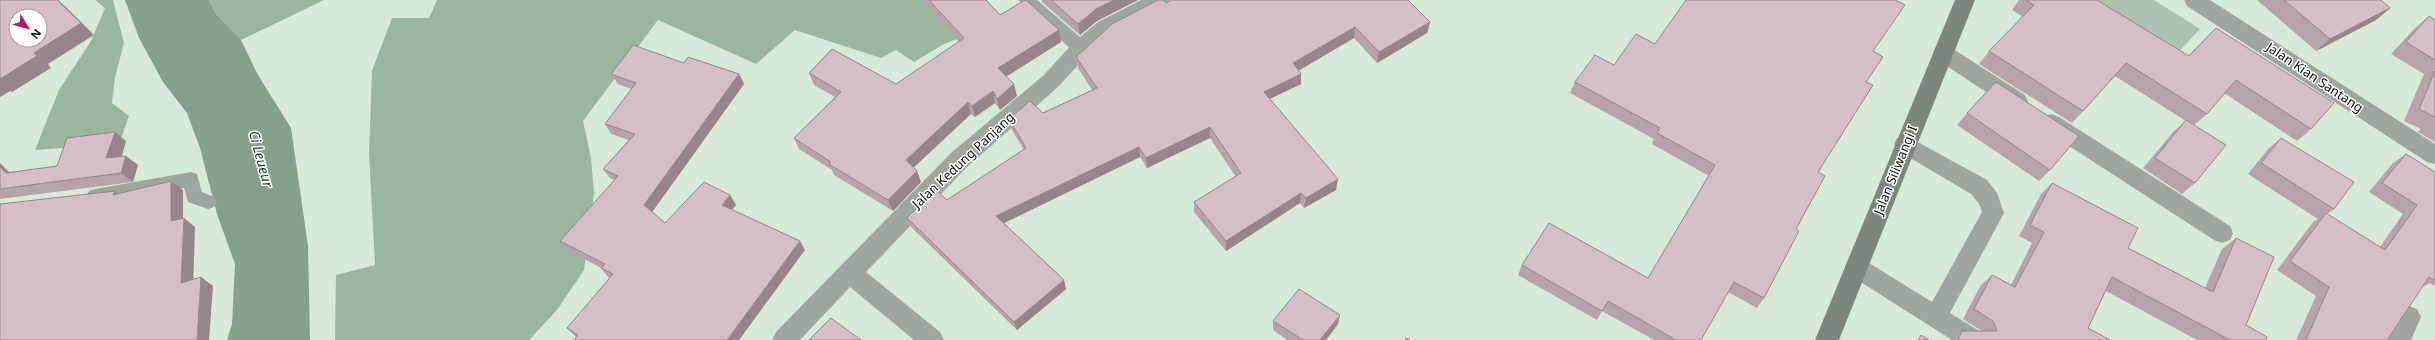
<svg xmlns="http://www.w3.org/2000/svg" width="2435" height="340" font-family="'Noto Sans',sans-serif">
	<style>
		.green { fill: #aec2b1 }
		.forest { fill: #9ab69f }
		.water { fill: #86a18b }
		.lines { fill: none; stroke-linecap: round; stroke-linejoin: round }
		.lane { fill: #9ea6a0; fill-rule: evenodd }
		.street { fill: #9ea6a0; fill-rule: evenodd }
		.secondary { fill: #7c887e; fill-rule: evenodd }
		.wall { fill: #b8a3aa }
		.shaded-wall { fill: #96858b }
		.building { fill: #d6bec6; stroke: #96858b; fill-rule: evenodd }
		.labels { text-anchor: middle; stroke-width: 3; stroke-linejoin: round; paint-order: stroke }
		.street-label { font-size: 13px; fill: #090f0a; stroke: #fff }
		.water-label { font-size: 14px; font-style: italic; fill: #124020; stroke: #fff }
	</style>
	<rect width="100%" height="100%" fill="#d7eada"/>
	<path class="green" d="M2078,0H2154L2200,29L2171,60Z"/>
	<path class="forest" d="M95,0H113L124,43L115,77L112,103L129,116L119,144L35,150L59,90L91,41L105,8Z
		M209,0H324L241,40L216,14Z
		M437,0H942L975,32L944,44L914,62L896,50L881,58L795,30L756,64L658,20L583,121L591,158L594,193L584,270L557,310L529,340H335L336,275L375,265L369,153L372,71L392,18H429Z"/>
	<path class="water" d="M125,0H209L216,14L241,40L258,75L291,128L308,246L310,340H227L232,324L235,264L217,214L200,148L187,113L163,82L139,38Z"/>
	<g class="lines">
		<path class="lane" d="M1018,0H1037L1087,43L1089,48L1087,53L1081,54L1075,53Z
			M191,172L197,174L202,192L214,197L217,202L214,207L208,209L188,202L184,188L95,203L89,201L86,196L89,191L95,189Z"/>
		<path class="street" d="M1141,0H1169L1166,6L1112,34L1088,54L1058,87L967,167L866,272L940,332L944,340H914L850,287L800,340H772L776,332L951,153L1044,75L1074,42L1098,22Z
			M2184,0H2210L2435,144V164L2427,162L2187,6Z
			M1943,45L1950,47L2025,95L2028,101L2025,107L2017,110L2009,107L1936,59L1933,53L1936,47Z
			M2051,114L2059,117L2230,226L2233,233L2230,240L2222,243L2214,240L2043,129L2040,123L2043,117Z
			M1905,135L1987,180L1997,193L2004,213L1950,313L1981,332L1985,340H1952L1848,274L1845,267L1848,260L1856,257L1864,260L1932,302L1982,212L1979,204L1971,194L1897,150L1894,144L1897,138Z
			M2409,306L2417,309L2421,317L2411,340H2387L2401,309Z"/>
		<path class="secondary" d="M1955,0H1975L1839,340H1815Z"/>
	</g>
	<path class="wall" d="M921,0H986L1000,15L1059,30L1061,42L1006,76L1017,96L1000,110L995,103L975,117L971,114L913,167L917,171L921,182L893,211L834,175L832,170L799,149L794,138L835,97L814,85L809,73L896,84L959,42Z
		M1042,0H1138L1097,21L1080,35L1042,2Z
		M2019,0H2097L2188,56L2216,28L2311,129L2297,141L2224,93L2207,114L2194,125L2195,183L2182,194L2143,168L2174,131L2186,121L2115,76L2072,123L1979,64L1989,51L2023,17L2012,10Z
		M2257,0H2381L2390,8L2376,20L2316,51Z
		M1166,3L1430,22L1427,33L1377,63L1354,38L1299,70L1301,84L1270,99L1336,190L1304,208L1300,203L1226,251L1194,212V202L1236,177L1210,138L1147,168L1140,157L1004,223L1064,280L1066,289L1017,330L911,227L907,218L947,200L1024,150L1012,130L1009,119L1043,113L1092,90L1078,68L1076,57Z
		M2429,16L2435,20V142L2418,132L2421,129L2404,121L2424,74L2391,54L2415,28Z
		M1655,44L1873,51L1866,82L1818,172L1796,229L1764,298L1757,308L1728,292L1701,340H1654L1602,311L1597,320L1518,275L1522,265L1648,278L1709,176L1652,144L1654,139L1570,93L1575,82L1614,65Z
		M684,63L739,74L744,84L652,212L665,223L736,205L732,210L805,250L576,337L567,328L610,278L608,277L601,268L568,250L560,241L615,180L610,178L603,169L629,140L611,134L605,124L631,89L618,84L611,74Z
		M1967,113L2050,170L2039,181L1957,125Z
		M2281,138L2334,209L2327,214L2380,247L2403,214L2369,192L2393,163L2406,154L2435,172V286L2430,283L2422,287L2387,340H2296L2316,296L2277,270L2313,222L2318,219L2248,174L2268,149Z
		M126,141L122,156H126L138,165L133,182L0,199V163L9,172L57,166Z
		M2052,183L2128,248L2205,288L2222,249L2236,238L2246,325L2266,340H2197L2106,291L2088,328L2110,340H1953L1962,331H1982L1963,319L1981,285L1992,275L2011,285L2032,243L2019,236L2041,194Z
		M1273,321L1338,324L1326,340H1287L1273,330Z"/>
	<path class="shaded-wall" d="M58,0L69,10L94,35L48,64L51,68L12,92L10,91L0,97V79Z
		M1114,0H1138L1097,21L1080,35L1078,24L1096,9Z
		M2390,8L2376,20L2316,51L2330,39Z
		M1430,22L1427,33L1377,63L1379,52Z
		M1355,27L1354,38L1293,74V63Z
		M1059,30L1061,42L1001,80L998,68Z
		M739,74L744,84L650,215L644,205Z
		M1301,74V84L1263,102L1264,92Z
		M1014,84L1017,96L1000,110L997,99Z
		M993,91L995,103L975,117L972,106Z
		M968,102L971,114L910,171L906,160Z
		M1210,127V138L1147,168L1146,158Z
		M115,132L126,141L118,168L106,158Z
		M1139,147L1140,157L998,226L996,216Z
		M126,156L138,165L133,182L121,173Z
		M0,163L19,182L6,173L0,167Z
		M917,171L921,182L893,211L888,200Z
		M1338,179L1336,190L1304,208L1306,198Z
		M171,181L183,190V230L171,221Z
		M115,191L127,200L113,195Z
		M1301,193L1300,203L1226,251V241Z
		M730,195L736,205L728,214L722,205Z
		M184,218L195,227L193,291L181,283Z
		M800,241L805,250L739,340H727Z
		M201,277L213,286L209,340H197Z
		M1064,280L1066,289L1017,330L1014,322Z
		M1340,315L1338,324L1326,340H1320Z"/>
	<path class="building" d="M0,0H57L81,23L34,53L37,56L0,79ZM16,16H40V40H16Z
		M929,0H986L1000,15L1025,0H1026L1059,30L998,68L1014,84L997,99L993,91L972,106L968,102L906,160L917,171L888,200L829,164L831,162L794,138L841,92L809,73L832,49L896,84L964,38Z
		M1051,0H1114L1096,9L1078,24Z
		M1158,0H1163L1166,3L1171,0H1408L1430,22L1379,52L1355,27L1293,63L1301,74L1264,92L1338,179L1306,198L1301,193L1226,241L1194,202L1241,173L1210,127L1146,158L1139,147L996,216L1064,280L1014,322L907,218L935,189L947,200L1026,148L1009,119L1030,101L1043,113L1097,88L1076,57L1112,24Z
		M1686,0H1895L1905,5L1873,51L1883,57L1866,82L1873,85L1818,172L1825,176L1796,229L1799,231L1764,298L1734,282L1701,340H1676L1608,301L1602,311L1522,265L1549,223L1648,278L1715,165L1657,133L1660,128L1575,82L1595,55L1614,65L1636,34L1655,44Z
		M2026,0H2097L2189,56L2216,28L2334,103L2311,129L2236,80L2207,114L2126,63L2083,111L1989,51L2034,5Z
		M2284,0H2381L2390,8L2330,39Z
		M2429,16L2435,20V60L2406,42Z
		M633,45L684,63L688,57L739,74L644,205L665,223L704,182L730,195L722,205L800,241L727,340H574L578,335L567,328L613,274L601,268L605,264L560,241L618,176L603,169L635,134L605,124L636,83L611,74Z
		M2435,71V117L2419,109Z
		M1996,82L2079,136L2050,170L1967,113Z
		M2186,120L2226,145L2195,183L2155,158Z
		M115,132L106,158L126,156L121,173L0,189V167L6,173L57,166L67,138Z
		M2281,138L2354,182L2334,209L2261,163Z
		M2406,154L2435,172V278L2433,280L2429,277L2387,340H2306L2329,287L2290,261L2326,213L2385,250L2417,205L2382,183Z
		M171,181V221L184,218L181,283L201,277L197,340H0V204L115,191L113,195Z
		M2052,183L2138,228L2128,248L2213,292L2236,238L2274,257L2246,325L2267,337L2266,340H2228V339L2112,277L2088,328L2110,340H1958L1962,331H1997L1993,321L1974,309L1992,275L2015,287L2044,232L2030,225Z
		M1299,289L1340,315L1320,340H1303L1273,321Z
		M831,318L861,340H809Z
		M1921,335L1929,340H1918Z
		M1406,338L1410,340H1405Z"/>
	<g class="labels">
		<g class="street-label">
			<text transform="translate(2315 77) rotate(34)" y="5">Jalan Kian Santang</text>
			<text transform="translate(963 160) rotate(-43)" y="5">Jalan Kedung Panjang</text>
			<text transform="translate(1895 170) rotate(-68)" y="5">Jalan Siliwangi I</text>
		</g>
		<g class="water-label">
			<text transform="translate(261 159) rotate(75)" y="5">Ci Leueur</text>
		</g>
	</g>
	<g transform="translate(28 28) rotate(127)"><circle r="19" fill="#ffffff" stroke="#9d9f9d"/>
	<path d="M0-3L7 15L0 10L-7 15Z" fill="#a71f67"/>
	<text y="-6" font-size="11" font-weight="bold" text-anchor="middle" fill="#090f0a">N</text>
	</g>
</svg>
